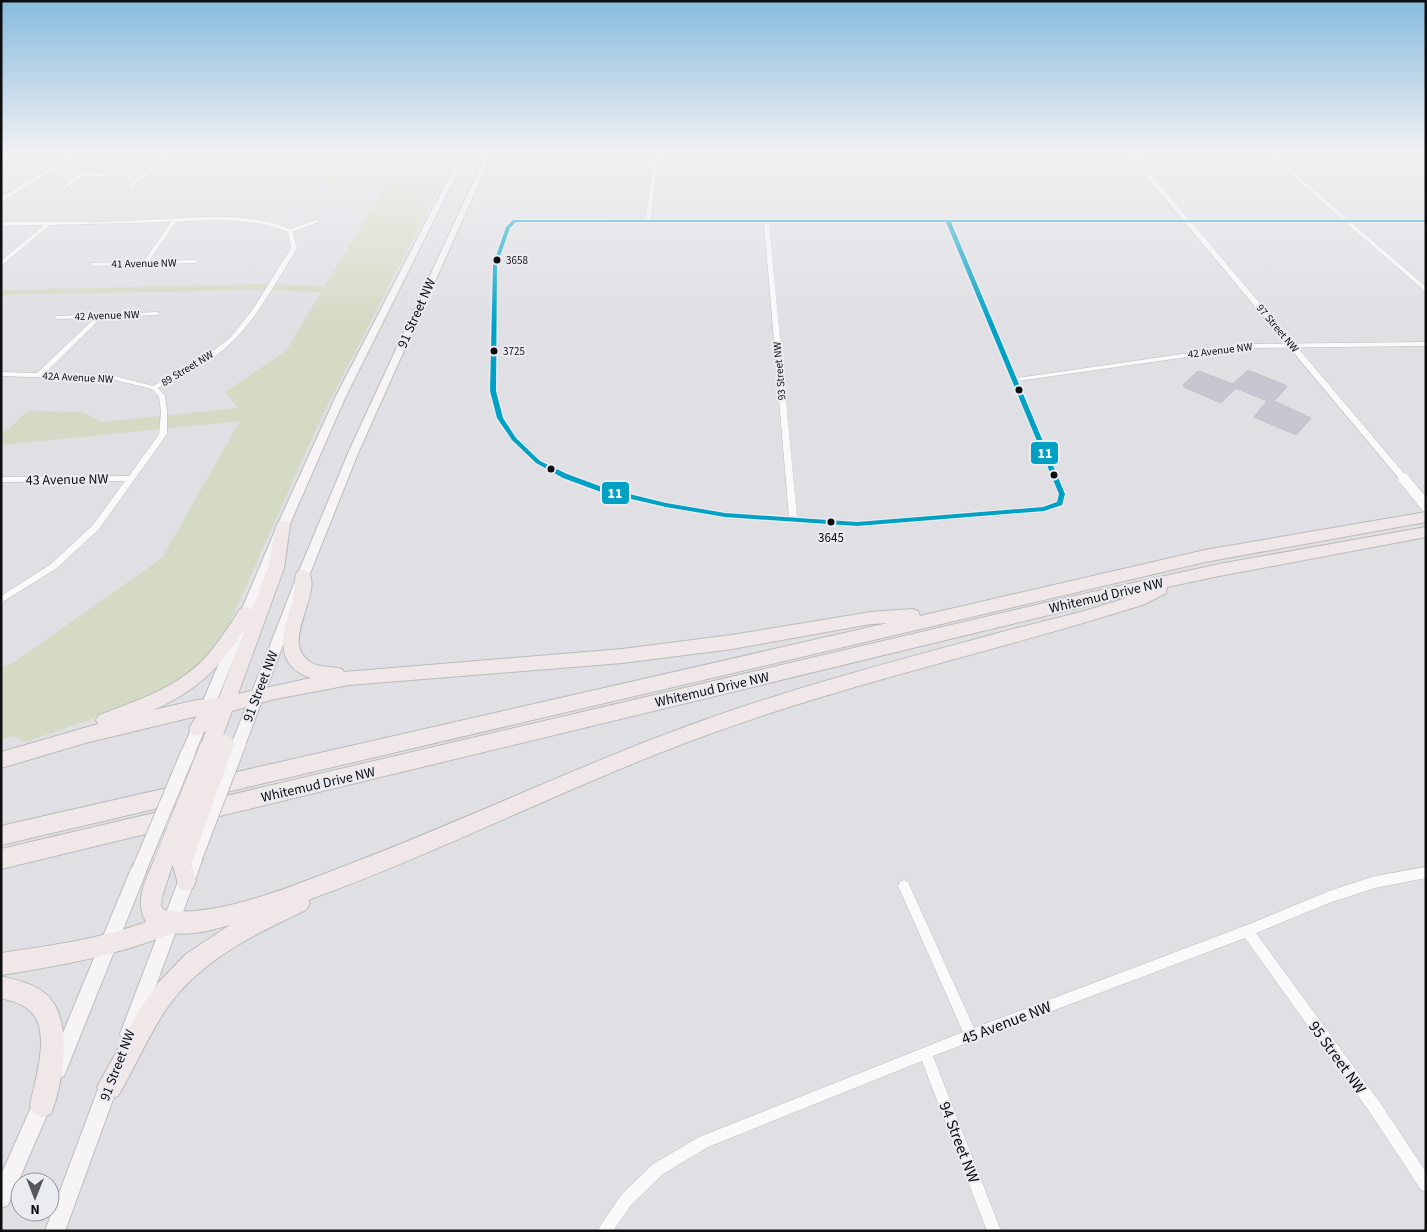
<svg xmlns="http://www.w3.org/2000/svg" width="1427" height="1232" font-family="'Source Sans 3',sans-serif">
	<style>
		.green { fill: #d5dac5 }
		.building { fill: #c7c7d1; stroke: #c1c0c4 }
		.lines { fill: none; stroke-linecap: round; stroke-linejoin: round }
		.minor-casing { stroke: #bdbdc1; stroke-width: 1 }
		.tertiary-casing { stroke: #bdbdc1; stroke-width: 1 }
		.secondary-casing { stroke: #bdbdc1; stroke-width: 2 }
		.motorway-casing { stroke: #bbbbbd; stroke-width: 2 }
		.minor { fill: #fafafb; fill-rule: evenodd }
		.tertiary { fill: #fafafb; fill-rule: evenodd }
		.secondary { fill: #f7f4f5; fill-rule: evenodd }
		.motorway { fill: #f0e8e8; fill-rule: evenodd }
		.tertiary-bridge-casing { stroke: #bdbdc1; stroke-width: 12; stroke-linecap: butt }
		.secondary-bridge-casing { stroke: #bdbdc1; stroke-width: 16; stroke-linecap: butt }
		.motorway-bridge-casing { stroke: #bbbbbd; stroke-width: 20; stroke-linecap: butt }
		.tertiary-bridge { stroke: #fafafb; stroke-width: 11 }
		.secondary-bridge { stroke: #f7f4f5; stroke-width: 14 }
		.motorway-bridge { stroke: #f0e8e8; stroke-width: 19 }
		.bus-1-casing { stroke: #ebebf2; stroke-width: 3 }
		.bus-1 { fill: #01a1c4; fill-rule: evenodd }
		.bus-dot { fill: #0e0e10; stroke: #ebebf2; stroke-width: 2 }
		.labels { text-anchor: middle; stroke-width: 4; stroke-linejoin: round; paint-order: stroke }
		.far-bus-label { font-size: 11px; fill: #0e0e10; stroke: #ebebf2; text-anchor: start }
		.far-street-label { font-size: 11px; fill: #0e0e10; stroke: #ebebf2 }
		.bus-label { font-size: 13px; fill: #0e0e10; stroke: #ebebf2 }
		.street-label { font-size: 14px; fill: #0e0e10; stroke: #ebebf2 }
		.near-street-label { font-size: 16px; fill: #0e0e10; stroke: #ebebf2 }
		.line-badge { stroke: #ebebf2; stroke-width: 2 }
		.badge-label { font-size: 14px; text-anchor: middle; font-weight: bold; fill: #fff }
	</style>
	<rect width="100%" height="100%" fill="#dfdfe4"/>
	<path class="green" d="M346,152H399L377,185H321Z
		M403,152H458L322,416L223,638L206,662L152,698L26,742L13,736L1,740V667L13,663L162,558L240,421L1,445V432L7,431L27,411L83,412L102,422L238,408L225,392L286,351L321,292L260,290L1,295V290L264,284L325,286L403,156Z"/>
	<path class="building" d="M253,155H276L264,165H241Z
		M1198,371L1233,384L1247,371H1250L1285,385L1287,387L1274,401L1311,418L1297,434H1294L1254,417L1267,401L1236,388L1222,402H1219L1184,387L1183,385Z"/>
	<g class="lines">
		<defs>
			<path id="minor" d="M169,152H173L131,188H129V186L139,177L82,176L65,189H63V187L77,175L45,174L43,173L45,172L142,175Z
				M654,152H658L651,219H1342L1266,152H1270L1348,219H1426V223H1352L1426,287V292L1346,223H951L1017,378L1251,344L1426,342V346L1251,348L1018,381L1066,494L1063,505L1044,512L857,527L796,523L793,524L790,522L725,518L666,508L600,492L562,478L535,464L511,441L497,418L490,391L492,265L505,227L513,220L646,219ZM516,223H764L789,517L725,512L666,502L605,488L568,474L541,460L517,437L503,418L496,391L498,265L510,228ZM769,223H946L1058,494L1057,501L1043,506L857,521L797,517Z
				M197,217H235L254,219L274,223L290,229L316,220L321,221L293,232L297,248L294,254C275,283 259,315 235,339C214,361 185,374 158,388L165,396L167,412V434L99,529L57,568L1,603V596L51,564L93,525L125,481L1,482V477L129,476L159,434L161,412L159,396L152,389L115,380L1,376V372L37,373L95,318L57,319L55,318V316L157,312L160,314L159,315L102,317L44,374L115,376L153,386L202,359L230,338L253,309L291,248L288,232C250,218 216,219 176,222L149,261L195,260L197,261V263L93,266L91,265V263L144,261L171,222L50,225L1,266V261L44,225L1,226V222H104Z
				M1426,867V878L1375,888L1329,903L1256,933L1381,1104L1426,1172V1192L1421,1190L1371,1114L1245,938L933,1056L1001,1231H987L922,1061L708,1147L663,1174L631,1205L613,1231H597L621,1195L653,1164L699,1137L963,1032L900,890L898,886L900,882L904,880L908,882L974,1028L1247,925L1329,891L1375,876Z"/>
			<path id="tertiary" d="M77,152H83L1,202V197Z
				M1126,152H1132L1407,477L1409,479L1407,481H1401Z"/>
			<path id="secondary" d="M462,152H468L345,398L289,526L195,753L193,757L188,759L183,757L181,753L277,526L335,398Z
				M487,152H493L359,451L309,576L246,743L244,747L239,749L234,747L232,743L297,576L349,451Z
				M195,850L201,853L203,858L138,1034L135,1040L129,1043L123,1040L120,1034L187,858L189,853Z
				M139,862L145,864L147,870L64,1076L57,1078L50,1076L48,1069L133,864Z
				M110,1074L117,1076L119,1083L65,1231H45L103,1076Z
				M44,1092L51,1094L53,1101L8,1205L1,1208V1175L37,1094Z"/>
			<path id="motorway" d="M1426,512V522L1205,562L1,845V826L888,623L871,624L732,649L622,663L349,685L275,699L232,711L216,754L209,756L202,754L200,748L206,731L198,736L192,734L189,728L197,716L85,743L1,768V752L98,724L96,720L99,715C136,701 175,689 204,659C218,644 229,626 240,609L246,607L252,610L268,568L276,526L278,522L283,521L288,522L290,526L284,568L238,694L311,678C270,664 284,629 293,599C296,590 293,580 297,572L303,570L309,572C322,597 278,644 312,663C321,668 332,666 342,669L344,672L622,649L732,635L871,612L912,609L918,611L920,616L1205,550ZM246,627L219,698L197,700L153,710C197,691 220,668 246,627Z
				M1426,527V537L1219,576L1167,587L1166,593L1145,604C998,651 848,683 704,736C570,785 443,851 308,900L310,903L306,910C255,934 203,959 169,1005C149,1033 136,1066 118,1096L109,1099L100,1096L97,1087L142,1006L158,983L186,954L230,925C212,930 191,936 173,933C118,955 60,966 1,975V953C49,946 100,939 146,922C134,901 146,879 155,859L162,856L169,859L172,866L162,897L161,906L164,910C216,919 298,884 347,865C479,815 606,752 739,708C826,679 914,656 1002,632C1046,620 1093,611 1136,594L1,869V849L1070,597L1219,564Z
				M182,852L189,855L196,881L193,888L186,891L179,888L172,862L175,855Z
				M1,976C17,980 35,984 47,995C74,1021 63,1083 51,1114L42,1117L33,1114L30,1105C35,1081 52,1029 30,1011C22,1003 11,1001 1,998Z"/>
		</defs>
		<use href="#minor" class="minor-casing"/>
		<use href="#tertiary" class="tertiary-casing"/>
		<use href="#secondary" class="secondary-casing"/>
		<use href="#motorway" class="motorway-casing"/>
		<use href="#minor" class="minor"/>
		<use href="#tertiary" class="tertiary"/>
		<use href="#secondary" class="secondary"/>
		<use href="#motorway" class="motorway"/>
		<defs>
			<path id="tertiary-bridge" d="M1404,479L1426,506"/>
			<path id="secondary-bridge" d="M195,858L239,743
				M139,870L188,753"/>
			<path id="motorway-bridge" d="M182,862L224,744
				M162,866L209,748"/>
		</defs>
		<use href="#tertiary-bridge" class="tertiary-bridge-casing"/>
		<use href="#secondary-bridge" class="secondary-bridge-casing"/>
		<use href="#motorway-bridge" class="motorway-bridge-casing"/>
		<use href="#tertiary-bridge" class="tertiary-bridge"/>
		<use href="#secondary-bridge" class="secondary-bridge"/>
		<use href="#motorway-bridge" class="motorway-bridge"/>
		<defs>
			<path id="bus-1" d="M513,220H1426V222H951L1065,494L1062,505L1044,511L857,526L725,517L666,507L601,492L563,478L536,463L512,440L497,418L490,391L493,265L506,227ZM516,222H946L1059,494L1057,502L1043,507L857,522L725,513L666,503L605,488L567,474L540,461L516,438L503,418L496,391L497,265L510,228Z"/>
		</defs>
		<use href="#bus-1" class="bus-1-casing"/>
		<use href="#bus-1" class="bus-1"/>
	</g>
	<linearGradient id="sky" x2="0" y2="1"><stop stop-color="#87bbde"/><stop offset="0.47" stop-color="#f1f1f3"/><stop offset="1" stop-color="#f1f1f3" stop-opacity="0"/></linearGradient>
	<rect width="1427" height="324" fill="url(#sky)"/>
	<g class="bus-dot">
		<circle cx="497" cy="260" r="4.5"/>
		<circle cx="494" cy="351" r="4.5"/>
		<circle cx="1019" cy="390" r="4.5"/>
		<circle cx="551" cy="469" r="4.5"/>
		<circle cx="1054" cy="475" r="4.5"/>
		<circle cx="831" cy="522" r="4.5"/>
	</g>
	<g class="labels">
		<g class="far-bus-label">
			<text x="506" y="264">3658</text>
			<text x="503" y="355">3725</text>
		</g>
		<g class="far-street-label">
			<text transform="translate(144 263) rotate(-1)" y="4">41 Avenue NW</text>
			<text transform="translate(107 315) rotate(-2)" y="4">42 Avenue NW</text>
			<text transform="translate(1278 328) rotate(50)" y="4">97 Street NW</text>
			<text transform="translate(1220 350) rotate(-7)" y="4">42 Avenue NW</text>
			<text transform="translate(187 368) rotate(-31)" y="4">89 Street NW</text>
			<text transform="translate(779 371) rotate(-95)" y="4">93 Street NW</text>
			<text transform="translate(78 377) rotate(3)" y="4">42A Avenue NW</text>
		</g>
		<g class="bus-label">
			<text x="831" y="542">3645</text>
		</g>
		<g class="street-label">
			<text transform="translate(416 313) rotate(-66)" y="5">91 Street NW</text>
			<text transform="translate(67 479) rotate(-1)" y="5">43 Avenue NW</text>
			<text transform="translate(1106 595) rotate(-13)" y="5">Whitemud Drive NW</text>
			<text transform="translate(260 686) rotate(-69)" y="5">91 Street NW</text>
			<text transform="translate(712 689) rotate(-13)" y="5">Whitemud Drive NW</text>
			<text transform="translate(318 784) rotate(-13)" y="5">Whitemud Drive NW</text>
			<text transform="translate(117 1065) rotate(-69)" y="5">91 Street NW</text>
		</g>
		<g class="near-street-label">
			<text transform="translate(1006 1022) rotate(-21)" y="6">45 Avenue NW</text>
			<text transform="translate(1338 1057) rotate(54)" y="6">95 Street NW</text>
			<text transform="translate(960 1142) rotate(69)" y="6">94 Street NW</text>
		</g>
	</g>
	<g class="line-badge">
		<rect x="1030" y="441" width="29" height="24" rx="5" fill="#01a1c4"/>
		<rect x="601" y="481" width="29" height="24" rx="5" fill="#01a1c4"/>
	</g>
	<g class="badge-label">
		<text x="1045" y="458">11</text>
		<text x="615" y="498">11</text>
	</g>
	<rect width="1427" height="1232" fill="none" stroke="#0e0e10" stroke-width="5"/>
	<g transform="translate(35 1197) rotate(180)"><circle r="24" fill="#ebebf2" stroke="#939398"/>
	<path d="M0-4L9 19L0 12L-9 19Z" fill="#57575a"/>
	<text y="-8" font-size="14" font-weight="bold" text-anchor="middle" fill="#0e0e10">N</text>
	</g>
</svg>
